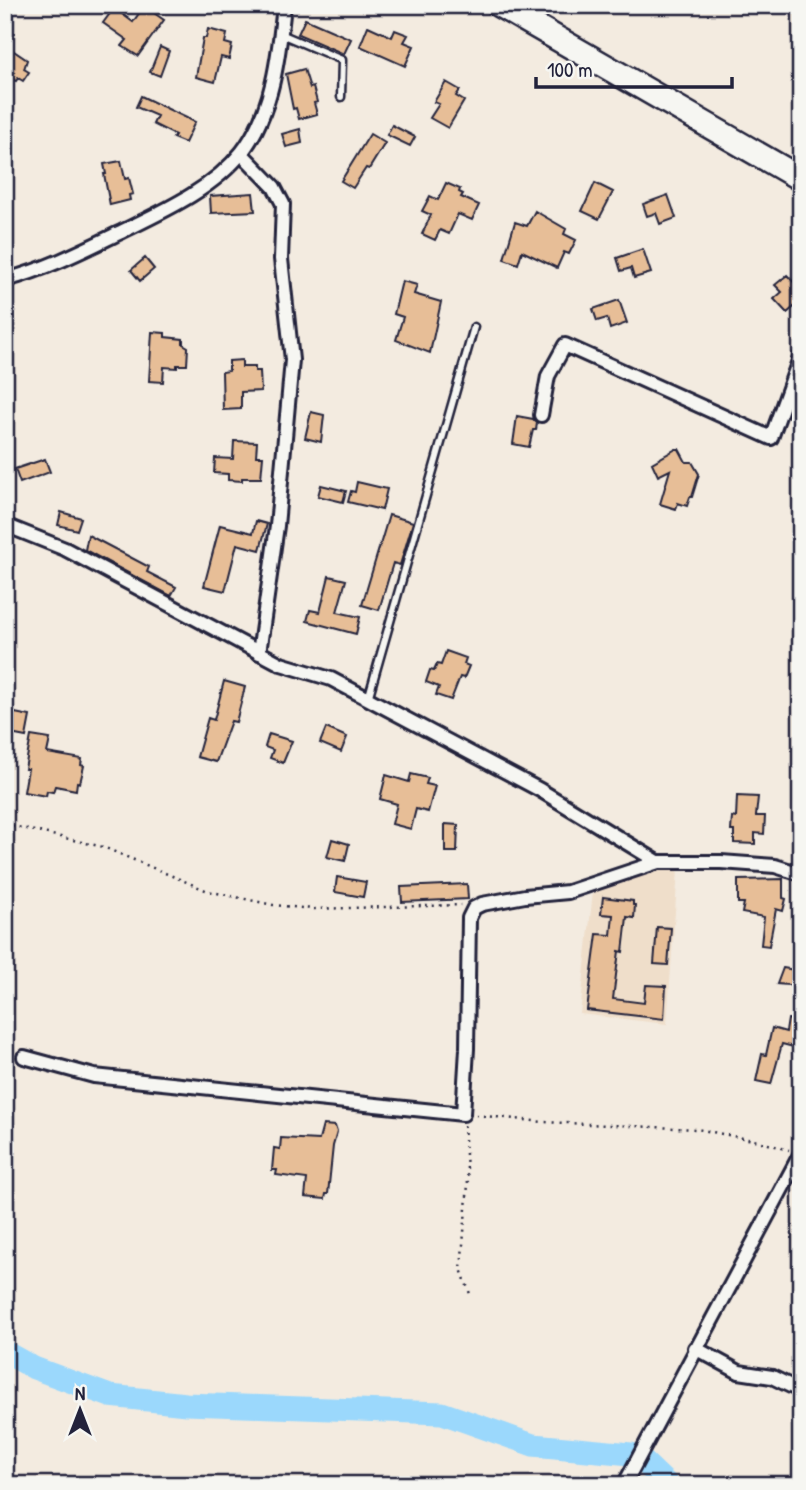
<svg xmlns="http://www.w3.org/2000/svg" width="806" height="1490" font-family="'Patrick Hand',sans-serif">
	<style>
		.built { fill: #efdeca }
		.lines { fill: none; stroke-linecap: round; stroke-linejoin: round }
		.river { stroke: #9bd8fc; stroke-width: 23 }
		.building { fill: #e7be97; stroke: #22223b; stroke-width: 2 }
		.lane-casing { stroke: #22223b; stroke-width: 11 }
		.street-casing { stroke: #22223b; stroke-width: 18 }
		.highway-casing { stroke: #22223b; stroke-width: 28 }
		.path { stroke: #22223b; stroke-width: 2.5; stroke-dasharray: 2 5; stroke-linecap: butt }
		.lane { stroke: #f6f6f2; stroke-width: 6 }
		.street { stroke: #f6f6f2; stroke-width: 12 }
		.highway { stroke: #f6f6f2; stroke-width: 23 }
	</style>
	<rect width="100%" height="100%" fill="#f3ebe0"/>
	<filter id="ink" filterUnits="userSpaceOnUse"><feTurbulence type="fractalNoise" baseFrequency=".0143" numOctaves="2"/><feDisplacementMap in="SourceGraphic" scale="14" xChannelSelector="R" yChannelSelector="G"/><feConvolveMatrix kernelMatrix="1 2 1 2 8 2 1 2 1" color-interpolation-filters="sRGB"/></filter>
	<g filter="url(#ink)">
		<path class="built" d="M649,868L678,870L667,1024L580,1014L593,891Z"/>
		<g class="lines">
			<path class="river" d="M5,1352L34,1368L110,1396L186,1404L442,1413L533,1445L631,1454
				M644,1462L668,1485"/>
		</g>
		<path class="building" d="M144,6L164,20L138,56L122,46L127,40L103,23L114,8L133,22Z
			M305,19L351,39L344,54L298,34Z
			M368,26L392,37L395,30L408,35L404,42L414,46L405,66L360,46Z
			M208,29L227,34L225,43L232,45L229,59L221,57L215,82L196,77L203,38H206Z
			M5,45L27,60L24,69L29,72L23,81L18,78L16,81L13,80L5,91Z
			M160,47L169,51L160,76L150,72Z
			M304,69L310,88L313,87L317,102L314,103L317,114L299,119L296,108L293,109L286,74Z
			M446,82L460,90L456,96L464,101L448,128L430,118L439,104L434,102Z
			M141,96L195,122L185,143L173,138L175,135L153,124L157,116L136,107Z
			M392,125L415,137L410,146L387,135Z
			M300,129L302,143L286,147L282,134Z
			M370,134L385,143L369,169L366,168L353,188L341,181Z
			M121,161L125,179L129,178L133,194L129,195L130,200L110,205L104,174H106L104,164Z
			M446,183L460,189L459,192L463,194L461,197L479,205L472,220L458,214L449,234L440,230L435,240L422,234L431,215L422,211L430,196L438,200Z
			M595,183L613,192L599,219L582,211Z
			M253,193L255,211L211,213L210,196Z
			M668,195L676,218L660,224L656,213L647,216L643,204Z
			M535,211L566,229L564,234L576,240L569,254L564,252L557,268L522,251L518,264L504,259L515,222L527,226Z
			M643,249L651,273L634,278L631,268L621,271L617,258Z
			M145,258L154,269L140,281L131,270Z
			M787,275L801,290V301L787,313L774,299L782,292L775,285Z
			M402,281L417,285L414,294L441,302L430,353L396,340L403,317L394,314Z
			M619,300L627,323L610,329L607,318L597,321L593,309Z
			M152,332L165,333V337L183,339V344L188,347L187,365H177V368L164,367L163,382L149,381Z
			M242,360V367H255V371H260L261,391L241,392V409L223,410L222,372L229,371V361Z
			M311,412L324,415L321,442L305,438Z
			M517,416L533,419L537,423L536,430H533L529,447L513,444Z
			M234,441L257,442L256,456H263L261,478H242V481L228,480V474L214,473L215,458L233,459Z
			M676,449H679L686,462H692L699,474L692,497H690L687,506L678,503L676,509L660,504L670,470L658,476L652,463Z
			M45,459L50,472L20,483L15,469Z
			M357,482L387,489L382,510L348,502L351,491L355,492Z
			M321,485L346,491L343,502L318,496Z
			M61,512L81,518L77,530L58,525Z
			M389,515L413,522L400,565L393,563L379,610L362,605Z
			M256,521L267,524L260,550L237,544L225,591L204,586L220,525L253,533Z
			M88,535L149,567L147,572L176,587L171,596L85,550Z
			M329,576L346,580L337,612L360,617L356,634L307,621L310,610L320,612Z
			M446,651L466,658L464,664L469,666L464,678L460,677L451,700L436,695L439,687L426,682L430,670L434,671L437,664L441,665Z
			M224,681L245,687L236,722L231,721L216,762L197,757L208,718L214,720Z
			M5,711L30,716L26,737L5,733Z
			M326,728L347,737L341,752L320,743Z
			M269,734L292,741L283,763L270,758L273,750L265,747Z
			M31,736L50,739L47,753L82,759L81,765L84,766L80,783L77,782L76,790L55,786L53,792L47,791L46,796L24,792L28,769H25Z
			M411,774L428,778L426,784L435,786L428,812L416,809L411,829L392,824L397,804L380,799L386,775L409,782Z
			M737,796L758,797L756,816H765L764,834L755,833V844L734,843V831H731L732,817L736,818Z
			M445,824L458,825L457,852H445Z
			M332,839L349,844L345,861L327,857Z
			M337,877L366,882L363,897L335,892Z
			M783,879V898L786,899L783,911L776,909L769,946L761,945L764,917L742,913L744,903H738V880Z
			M467,884L468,899L402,902L401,887Z
			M603,897L633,901V905H635L634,918L627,917L623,952L619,951L613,999L644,1003L646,985L666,986L664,1019L587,1010L597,934L611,935L613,915L601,914Z
			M657,927L671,928L668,965L654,964Z
			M783,968L801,971V986L777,984Z
			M788,1019L801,1020V1049L782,1044L771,1084L756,1081L762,1054L766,1055L772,1028L786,1032Z
			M323,1125L335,1126L337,1132L333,1146L328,1194H326L325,1199L305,1197L307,1179L276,1175L277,1170H272L274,1148L280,1149L281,1138L319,1140Z"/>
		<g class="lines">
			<defs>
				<path id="lane" d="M281,34L342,60L341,97
					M368,699L474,327"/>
				<path id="street" d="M241,153L274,187L283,204L281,259L292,360L277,526L259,653
					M5,280C47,269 84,250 123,231C164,211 213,189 242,152C273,112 279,54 284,5
					M541,415L548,376L565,345L771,438L801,355
					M5,525L65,549L281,664L331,679L540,790L658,862
					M24,1057L94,1076L463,1114L467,1049L469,918L474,908L482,904L525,896L568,892L658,862H721L775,866L801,874
					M695,1348L739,1372L772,1377L801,1391
					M624,1485L801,1153"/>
				<path id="highway" d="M499,5L801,179"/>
			</defs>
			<use href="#lane" class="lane-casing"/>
			<use href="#street" class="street-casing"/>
			<use href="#highway" class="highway-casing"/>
			<path class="path" d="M5,824L103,847L208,891L273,905L313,909L461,905
				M476,1115L544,1122L697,1129L758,1141L789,1150
				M464,1125L468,1184L461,1269L470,1294"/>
			<use href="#lane" class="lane"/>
			<use href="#street" class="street"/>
			<use href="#highway" class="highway"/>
		</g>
	</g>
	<rect width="806" height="1490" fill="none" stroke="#f6f6f2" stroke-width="28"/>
	<rect x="14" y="14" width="778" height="1462" fill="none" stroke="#22223b" stroke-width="2.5" filter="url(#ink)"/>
	<g transform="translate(80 1410)" stroke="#f6f6f2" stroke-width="5" paint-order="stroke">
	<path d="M0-5L12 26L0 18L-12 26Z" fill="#22223b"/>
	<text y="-10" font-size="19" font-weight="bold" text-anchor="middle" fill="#22223b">N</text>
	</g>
	<path d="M536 77v10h196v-10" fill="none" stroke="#22223b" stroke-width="3.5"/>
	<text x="547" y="77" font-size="21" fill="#22223b" stroke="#f6f6f2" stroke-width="5" paint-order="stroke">100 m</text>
</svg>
